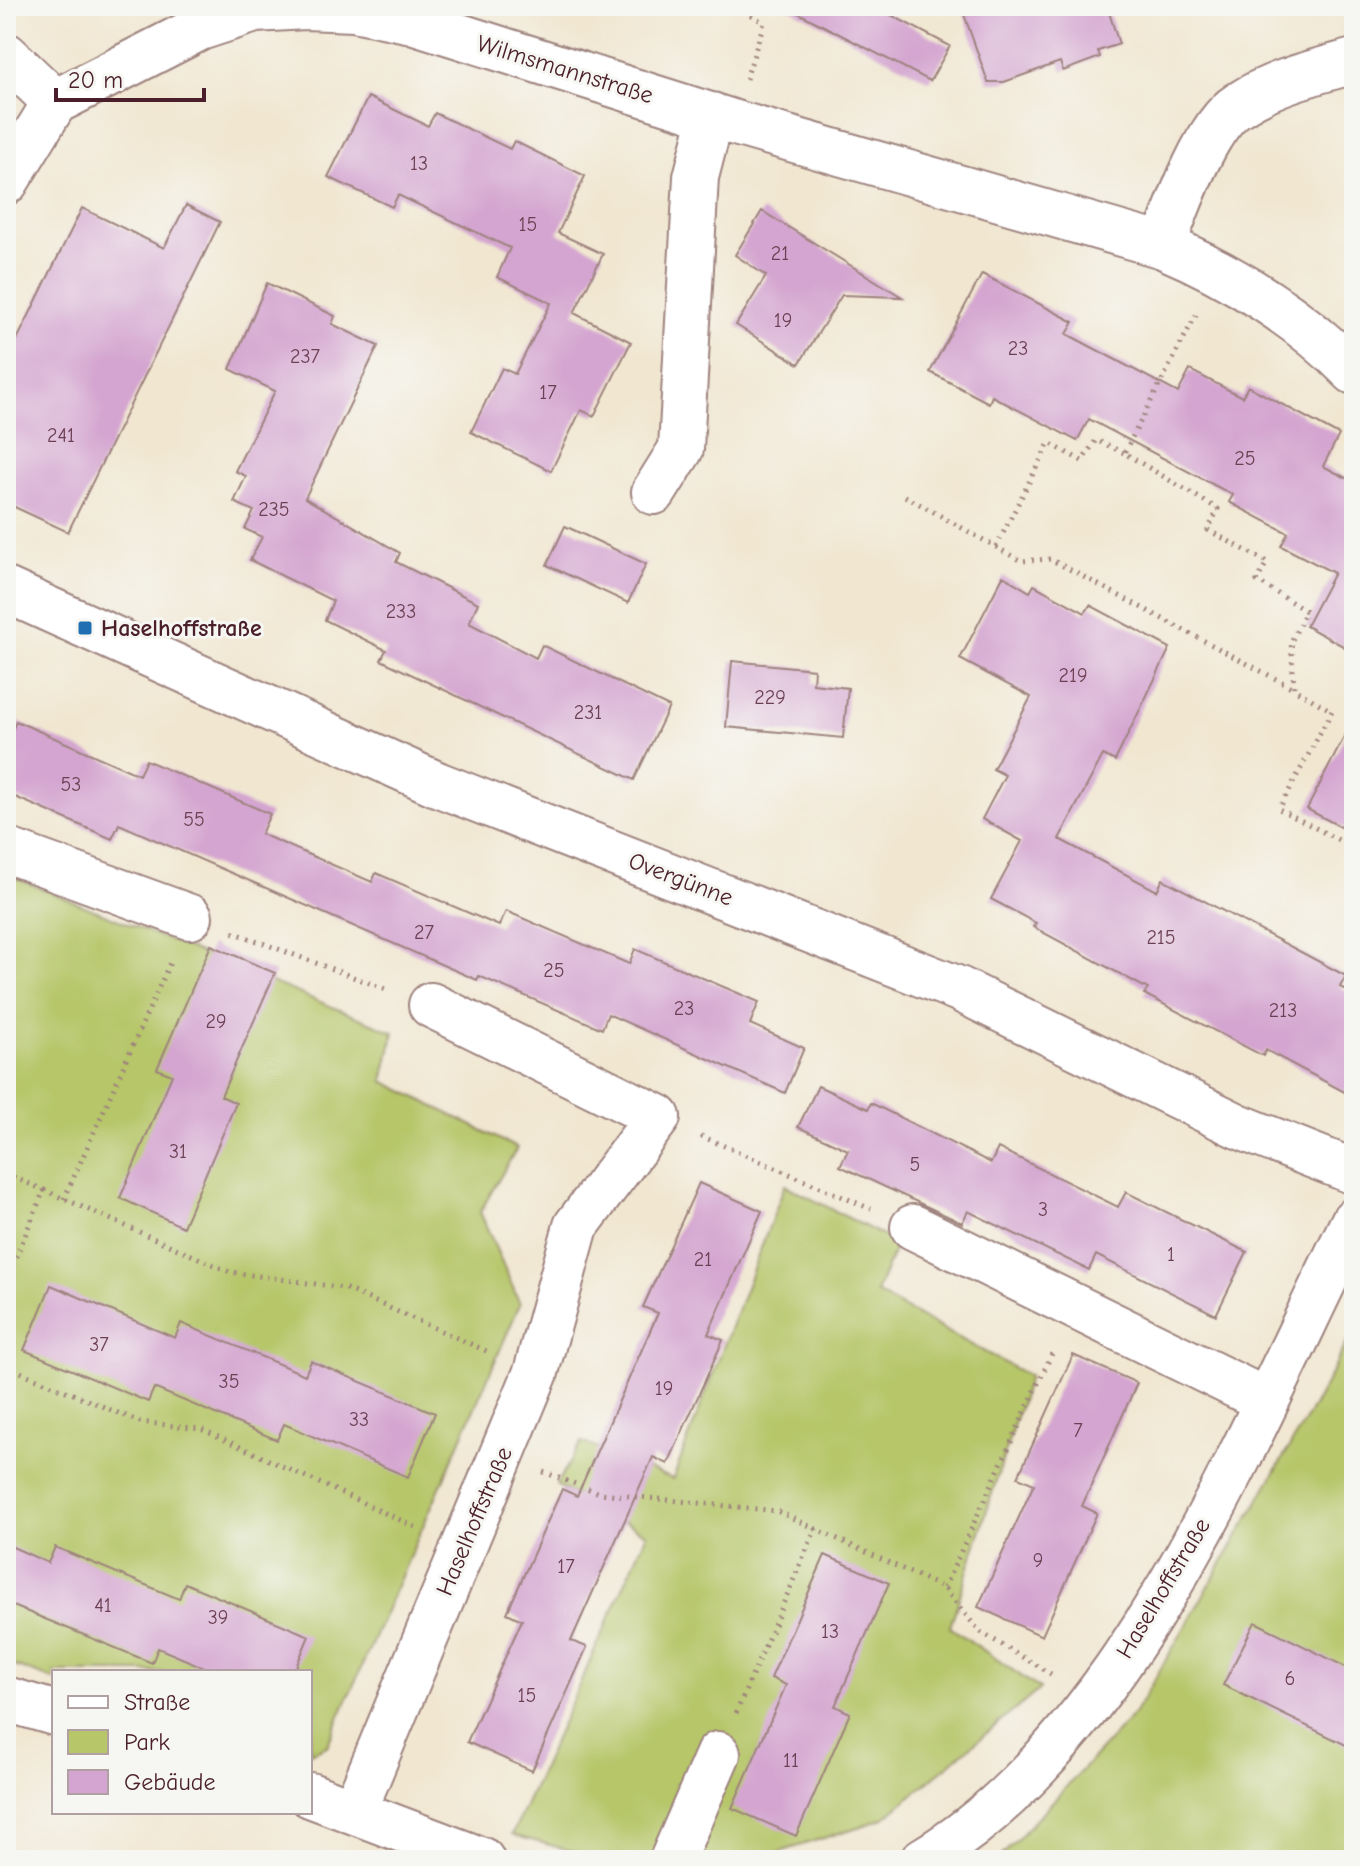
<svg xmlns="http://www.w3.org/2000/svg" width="1360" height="1866" font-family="'Comic Neue',sans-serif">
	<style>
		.green { fill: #b6c669; stroke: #80724a; stroke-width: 2 }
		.building { fill: #d4a5d0 }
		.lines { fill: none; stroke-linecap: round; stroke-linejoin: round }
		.minor-casing { stroke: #9e837e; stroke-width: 48 }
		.path { stroke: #9e837e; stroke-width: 5; stroke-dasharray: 2 6; stroke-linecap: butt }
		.minor { stroke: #fff; stroke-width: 44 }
		.poi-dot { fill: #1f6fb2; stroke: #f6f6f2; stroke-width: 3 }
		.labels { text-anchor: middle; stroke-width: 6; stroke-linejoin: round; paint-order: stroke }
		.number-label { font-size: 20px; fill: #6c4054 }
		.street-label { font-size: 24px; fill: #4a1f2b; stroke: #f6f6f2 }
		.poi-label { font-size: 24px; font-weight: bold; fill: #4a1f2b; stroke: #f6f6f2; text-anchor: start }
	</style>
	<rect width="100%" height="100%" fill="#f6f6f2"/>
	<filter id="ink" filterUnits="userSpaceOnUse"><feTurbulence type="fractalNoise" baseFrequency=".0125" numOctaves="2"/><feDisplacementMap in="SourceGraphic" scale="16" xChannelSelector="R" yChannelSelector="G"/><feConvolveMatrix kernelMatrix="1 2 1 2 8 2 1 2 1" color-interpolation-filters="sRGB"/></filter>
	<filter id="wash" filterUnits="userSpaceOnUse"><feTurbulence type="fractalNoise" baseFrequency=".006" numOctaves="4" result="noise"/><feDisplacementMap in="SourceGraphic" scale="32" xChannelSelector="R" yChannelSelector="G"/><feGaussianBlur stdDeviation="1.8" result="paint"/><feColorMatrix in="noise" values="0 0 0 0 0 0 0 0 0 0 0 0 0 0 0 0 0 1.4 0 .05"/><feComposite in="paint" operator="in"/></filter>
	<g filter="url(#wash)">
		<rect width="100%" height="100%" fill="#f1e7d1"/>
		<path class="green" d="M6,874L394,1032L383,1081L517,1148L480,1212L520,1304L327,1746L310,1753V1672H54V1680L6,1663Z
			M785,1185L897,1243L876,1293L1029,1376L950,1627L1040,1689L883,1819L755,1860H607L512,1835L647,1534L556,1485L582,1442L673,1479Z
			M1354,1329V1860H998L1135,1713L1326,1384Z"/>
		<g id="blocks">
			<path class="building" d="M785,6H874L950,46L930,81Z
				M961,6H1107L1119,44L1098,51L1100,57L1063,71L1060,62L1004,82H988Z
				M368,97L428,126L435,113L510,149L514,141L585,176L558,233L603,254L574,313L631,342L594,416L581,410L551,471L471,432L502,368L515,374L551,303L497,277L510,248L398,195L392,207L328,177Z
				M186,205L220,222L68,532L6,503V362L82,208L164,248Z
				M762,211L902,297L842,295L799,364L736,325L766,276L735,255Z
				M982,274L1074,322L1067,334L1178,393L1190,370L1242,397L1248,386L1339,435L1323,466L1354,482V652L1306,626L1334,573L1281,546L1288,533L1229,502L1233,495L1089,419L1077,441L992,396L989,403L930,372Z
				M267,283L335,316L332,324L378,346L305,498L400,553L396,562L478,603L469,623L536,658L542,645L669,707L634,780L381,660L386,650L325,620L333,601L250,560L262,537L245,529L254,511L234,502L246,476L235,471L275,391L230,369Z
				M565,526L646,564L628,603L547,565Z
				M1003,576L1030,592L1034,585L1085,613L1090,605L1170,648L1115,761L1103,755L1059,839L1157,891L1163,879L1346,976L1340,987L1354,994V1097L1266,1050L1263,1056L1144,994L1148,989L1033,927L1036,923L991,899L1022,841L982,819L1005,775L993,769L1031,697L960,659Z
				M732,661L814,669L813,684L848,688L843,738L726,727Z
				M1354,718V834L1307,809Z
				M16,721L139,775L146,760L270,814L261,834L372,882L376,873L499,926L506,911L629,964L635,949L759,1002L750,1024L804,1048L785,1093L608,1014L602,1029L479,976L477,980L119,824L112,839L6,793V745Z
				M211,945L275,973L221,1096L236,1103L183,1227L120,1198L172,1075L157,1069Z
				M818,1086L868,1109L871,1103L991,1163L998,1148L1118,1207L1126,1192L1247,1252L1216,1315L1096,1255L1089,1270L968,1211L962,1223L840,1166L848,1150L798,1127Z
				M699,1183L762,1211L708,1334L723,1340L668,1464L653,1457L571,1641L587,1647L532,1771L467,1742L522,1620L507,1613L562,1489L577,1496L658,1313L643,1307Z
				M51,1285L175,1338L181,1323L305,1375L311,1361L435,1413L408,1477L284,1424L277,1440L154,1388L148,1402L24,1350Z
				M1073,1355L1137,1383L1082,1506L1097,1513L1042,1636L978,1607L1034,1484L1018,1477Z
				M6,1544L48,1563L55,1547L179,1599L185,1583L309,1636L294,1672H215L158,1648L152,1663L6,1603Z
				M825,1555L889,1583L835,1706L850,1713L796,1836L732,1808L786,1685L771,1678Z
				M1255,1622L1354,1671V1749L1223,1685Z"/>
		</g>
	</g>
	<g filter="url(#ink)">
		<use href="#blocks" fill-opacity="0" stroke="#9e837e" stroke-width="2"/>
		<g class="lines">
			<defs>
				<path id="minor" d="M6,55L55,102
					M6,182L55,102L200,28L255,10L305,7L354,9L412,21L732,122L1163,246C1232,275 1301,318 1354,372
					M1163,246C1176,210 1205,126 1238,105C1272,82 1315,72 1354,61
					M654,492L681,449L696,177L712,115
					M6,590L437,784L959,989L1238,1126L1354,1172
					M6,850L190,917
					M913,1227L1265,1400
					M6,1699L54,1713
					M310,1795L482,1860
					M355,1809L536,1372L576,1226L658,1117L431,1005
					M672,1860L718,1754
					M923,1860C1131,1736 1250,1429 1354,1220"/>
			</defs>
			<use href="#minor" class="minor-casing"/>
			<path class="path" d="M738,6L764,23L746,79
				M1196,315L1124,453L1218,509L1208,530L1267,562L1257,581L1306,611L1291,642L1294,689L1332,711L1279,809L1354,848
				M905,496L1021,561L1050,559L1293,688
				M996,547L1049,443L1082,461L1096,440L1124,453
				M233,932L388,990
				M701,1136L871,1209
				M6,1174L44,1190L6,1281
				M44,1190L230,1272L344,1288L491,1353
				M64,1199L172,958
				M6,1366L140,1422L201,1429L420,1529
				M543,1472L600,1493L777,1511L944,1588L979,1631L1051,1674
				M944,1588L1054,1349
				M736,1713L816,1528"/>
			<use href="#minor" class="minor"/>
		</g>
	</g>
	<rect class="poi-dot" x="77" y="620" width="16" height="16" rx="4"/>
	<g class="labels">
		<g class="number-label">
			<text x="419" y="170">13</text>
			<text x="528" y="231">15</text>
			<text x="780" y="260">21</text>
			<text x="783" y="327">19</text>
			<text x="1018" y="355">23</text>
			<text x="305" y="363">237</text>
			<text x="548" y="399">17</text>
			<text x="61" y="442">241</text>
			<text x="1245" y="465">25</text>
			<text x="274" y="516">235</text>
			<text x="401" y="618">233</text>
			<text x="1073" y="682">219</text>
			<text x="770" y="704">229</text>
			<text x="588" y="719">231</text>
			<text x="71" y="791">53</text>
			<text x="194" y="826">55</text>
			<text x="424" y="939">27</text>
			<text x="1161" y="944">215</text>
			<text x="554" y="977">25</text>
			<text x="684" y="1015">23</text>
			<text x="1283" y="1017">213</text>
			<text x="216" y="1028">29</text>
			<text x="178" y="1158">31</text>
			<text x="915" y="1171">5</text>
			<text x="1043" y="1216">3</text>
			<text x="1171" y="1261">1</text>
			<text x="703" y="1266">21</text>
			<text x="99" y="1351">37</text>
			<text x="229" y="1388">35</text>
			<text x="664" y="1395">19</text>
			<text x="359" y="1426">33</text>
			<text x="1078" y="1437">7</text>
			<text x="1038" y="1567">9</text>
			<text x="566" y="1573">17</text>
			<text x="103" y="1612">41</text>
			<text x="218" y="1624">39</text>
			<text x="830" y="1638">13</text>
			<text x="1290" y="1685">6</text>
			<text x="527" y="1702">15</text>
			<text x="791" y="1767">11</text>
		</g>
		<g class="street-label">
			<text transform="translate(565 69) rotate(17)" y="8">Wilmsmannstraße</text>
			<text transform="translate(681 879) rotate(21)" y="8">Overgünne</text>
			<text transform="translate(474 1521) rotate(-67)" y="8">Haselhoffstraße</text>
			<text transform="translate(1163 1588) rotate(-59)" y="8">Haselhoffstraße</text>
		</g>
		<g class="poi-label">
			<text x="101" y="636">Haselhoffstraße</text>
		</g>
	</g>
	<rect width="1360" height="1866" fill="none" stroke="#f6f6f2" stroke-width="32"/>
	<rect x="52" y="1670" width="260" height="144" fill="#f6f6f2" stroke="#b1a0a2" stroke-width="2"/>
	<rect x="68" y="1696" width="40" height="12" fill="#ffffff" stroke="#b1a0a2" stroke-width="2"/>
	<text x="124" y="1710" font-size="24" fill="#4a1f2b">Straße</text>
	<rect x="68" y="1730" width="40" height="24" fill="#b6c669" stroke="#b1a0a2" stroke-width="2"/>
	<text x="124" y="1750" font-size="24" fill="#4a1f2b">Park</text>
	<rect x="68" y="1770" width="40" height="24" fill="#d4a5d0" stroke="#b1a0a2" stroke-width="2"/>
	<text x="124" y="1790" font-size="24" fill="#4a1f2b">Gebäude</text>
	<path d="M56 88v12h148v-12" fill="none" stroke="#4a1f2b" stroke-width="4"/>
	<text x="68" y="88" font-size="24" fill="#4a1f2b" stroke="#f6f6f2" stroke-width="6" paint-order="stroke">20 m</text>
</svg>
